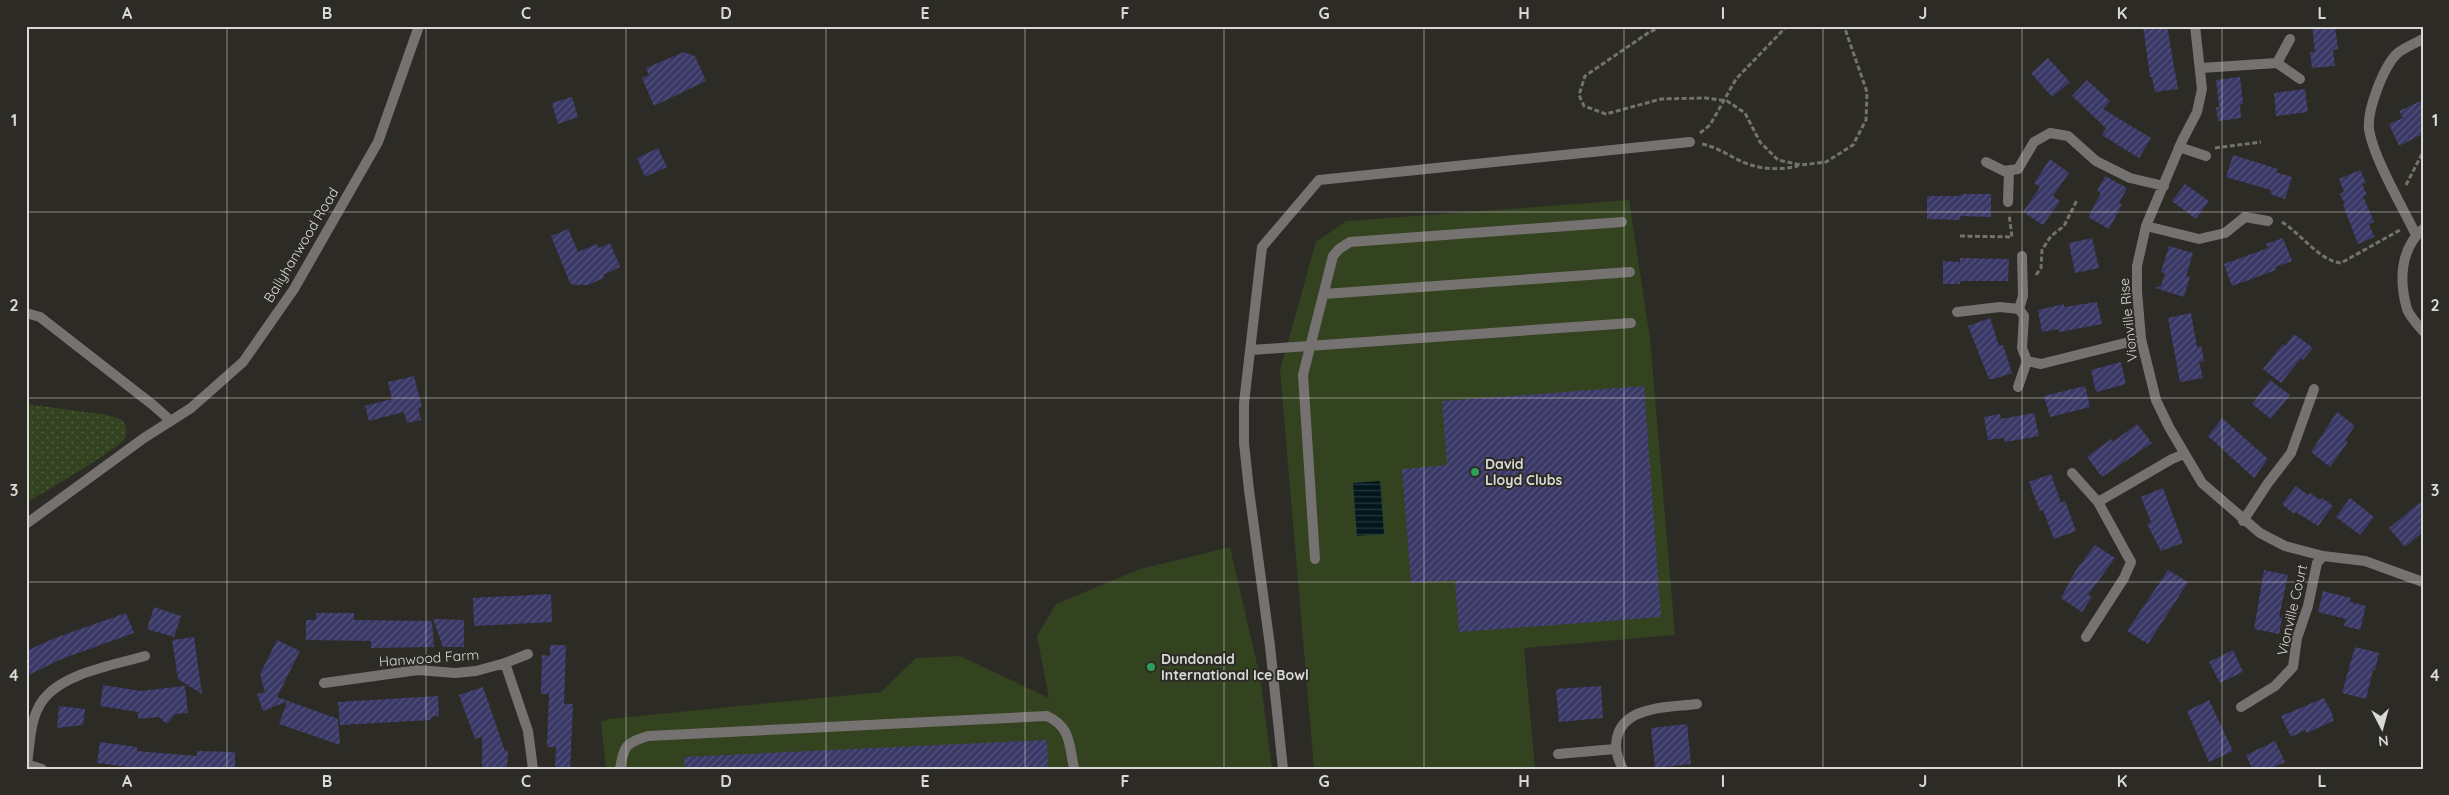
<svg xmlns="http://www.w3.org/2000/svg" width="2449" height="795" font-family="Quicksand,sans-serif">
	<style>
		.grass { fill: url(#grass-dots) }
		.pitch { fill: #33421f }
		.water { fill: url(#water-rules) }
		.building { fill: url(#building-hatch) }
		.lines { fill: none; stroke-linecap: round; stroke-linejoin: round }
		.path { stroke: #73726c; stroke-width: 3; stroke-dasharray: 5 2.5; stroke-linecap: butt }
		.lane { stroke: #767272; stroke-width: 10 }
		.street { stroke: #767272; stroke-width: 10 }
		.grid { fill: none; stroke: #dad9d5; stroke-width: 1; stroke-opacity: 0.55 }
		.leisure-dot { fill: #2e9e5b; stroke: #2c2b25; stroke-width: 2 }
		.labels { text-anchor: middle; stroke-width: 4; stroke-linejoin: round; paint-order: stroke }
		.street-label { font-size: 14px; fill: #dad9d5; stroke: #2c2b25 }
		.poi-label { font-size: 14px; font-weight: bold; fill: #dad9d5; stroke: #2c2b25; text-anchor: start }
		.neatline { fill: none; stroke: #dad9d5; stroke-width: 2 }
		.grid-label { font-size: 16px; text-anchor: middle; font-weight: bold; fill: #dad9d5 }
	</style>
	<defs>
		<pattern id="grass-dots" width="8" height="8" patternUnits="userSpaceOnUse" patternTransform="scale(1.25)"><rect width="8" height="8" fill="#33421f"/><path d="M2 2h.1M6 6h.1" fill="none" stroke="#505d3f" stroke-width="1.8" stroke-linecap="round"/></pattern>
		<pattern id="water-rules" width="6" height="5" patternUnits="userSpaceOnUse" patternTransform="scale(1.25)"><rect width="6" height="5" fill="#02161d"/><path d="M0 2.5h6" fill="none" stroke="#26373d"/></pattern>
		<pattern id="building-hatch" width="6" height="6" patternUnits="userSpaceOnUse" patternTransform="scale(1.25)"><rect width="6" height="6" fill="#3a3866"/><path d="M-1 1l2-2M0 6l6-6M5 7l2-2" fill="none" stroke="#56547b"/></pattern>
	</defs>
	<rect width="100%" height="100%" fill="#2c2b25"/>
	<path class="grass" d="M26,404L108,415L122,420C126,425 128,431 125,438C121,448 41,494 26,503Z"/>
	<path class="pitch" d="M1629,200L1650,338L1675,635L1524,648L1535,769H1314L1280,370L1316,242L1346,221Z
		M1230,547L1260,677L1272,769H606L601,722L609,719L881,692L916,658L960,656L1049,698L1037,636L1056,604L1140,569Z"/>
	<path class="water" d="M1380,481L1384,534L1357,536L1353,483Z"/>
	<path class="building" d="M2143,26H2167L2178,89L2155,92L2152,77H2150Z
		M2312,26H2335L2338,49L2333,50L2335,66L2312,68L2310,52H2315Z
		M684,52L695,56L706,81L654,106L642,78L649,75L646,68Z
		M2048,58L2070,82L2052,97L2031,73Z
		M2240,77L2243,104H2240L2241,118L2218,121L2216,107H2219L2216,80Z
		M2087,80L2110,101L2103,109L2151,138L2139,158L2102,135L2106,128L2072,96Z
		M2305,89L2308,112L2276,116L2274,93Z
		M572,97L578,117L558,124L552,103Z
		M2423,100V134L2399,146L2389,124L2403,118L2399,111Z
		M658,148L667,167L645,177L637,158Z
		M2233,155L2278,169L2276,172L2292,177L2285,199L2270,194L2271,190L2226,177Z
		M2050,159L2069,173L2053,196L2060,201L2043,225L2023,212L2040,187L2034,183Z
		M2360,170L2366,183L2362,184L2367,195L2363,196L2374,222L2369,224L2374,237L2358,244L2343,205L2345,204L2340,194L2344,192L2339,179Z
		M2105,176L2127,188L2119,203L2122,204L2109,229L2088,217L2101,193L2097,191Z
		M2185,184L2209,201L2196,219L2172,201Z
		M1961,194H1991V217L1960,216V220L1927,219V196H1961Z
		M568,229L578,252L597,244L599,248L610,243L620,267L603,275L604,278L588,285H574L570,283L551,236Z
		M2092,238L2099,268L2075,273L2069,243Z
		M2283,238L2292,261L2275,267L2276,270L2232,286L2224,264L2268,248L2266,244Z
		M2169,246L2193,253L2186,277L2190,276L2184,297L2155,288L2161,286L2165,273L2161,272Z
		M1960,258L2009,259L2008,281H1960V284H1943V261L1960,262Z
		M2097,302L2102,324L2059,332L2058,329L2042,332L2038,310L2064,304V307Z
		M2191,313L2197,347L2201,346L2204,361L2199,362L2203,378L2180,382L2168,318Z
		M1990,318L1999,346L2003,345L2012,373L1994,379H1989L1968,326Z
		M2294,334L2313,348L2303,360L2301,358L2281,383L2263,369L2283,344L2285,346Z
		M2121,362L2126,384L2096,392L2091,370Z
		M414,376L422,407L418,408L421,420L407,423L404,412L369,421L365,406L392,399L388,382Z
		M2270,380L2290,395L2271,419L2252,404Z
		M1644,386L1661,617L1459,632L1455,580L1411,583L1402,469L1447,465L1442,401Z
		M2085,386L2090,407L2050,417L2044,396Z
		M2337,412L2355,426L2345,440L2348,442L2330,467L2311,452Z
		M2034,413L2039,436L2005,442L2004,438L1988,440L1984,417L2000,414L2001,419Z
		M2222,418L2268,459L2254,478L2208,436Z
		M2137,424L2152,443L2102,477L2087,457L2111,439L2113,442Z
		M2051,474L2061,503L2065,501L2076,531L2054,539L2043,510L2040,511L2029,482Z
		M2296,486L2308,495L2310,493L2320,500L2322,498L2333,506L2318,526L2296,512L2294,514L2282,504Z
		M2163,488L2183,543L2161,551L2147,524L2151,522L2141,497Z
		M2350,498L2374,517L2360,535L2336,517Z
		M2423,500V532L2405,547L2389,528Z
		M2095,545L2115,558L2088,595L2092,597L2082,612L2061,598L2076,570Z
		M2168,570L2188,582L2148,644L2127,631Z
		M2264,570L2288,575L2279,617L2282,618L2279,634L2254,629Z
		M2323,591L2351,598L2350,602L2366,606L2360,630L2344,626L2346,619L2318,612Z
		M551,594L552,622L474,626L473,598Z
		M154,607L181,616L174,637L147,629Z
		M126,613L134,633L64,658L26,676V651L55,638Z
		M316,613H354V620L432,621L434,647L371,648V641L306,640V620H316Z
		M433,619L464,620V647H443Z
		M194,637L202,694L178,679L172,640Z
		M277,640L300,651L277,697L338,719L340,745L279,724L287,702L272,707L271,710L270,708L263,711L257,694L265,692L260,674Z
		M550,645H566L564,704H573L570,769H555L556,747H547L549,694H541L542,655L550,656Z
		M2355,647L2379,653L2375,670H2373L2366,699L2342,693Z
		M2233,650L2243,672L2220,683L2209,662Z
		M103,685L141,691L185,686L188,713L175,714L167,724L159,717L138,719V712L100,706Z
		M1601,686L1603,718L1559,722L1556,689Z
		M483,687L505,751H508L507,769H482V737L475,739L459,695Z
		M438,696L439,716L431,717V720L340,725L338,702Z
		M2324,698L2333,716V721L2307,733L2305,730L2291,737L2281,716Z
		M2209,700L2233,751L2209,762L2187,711Z
		M59,706L85,709L83,725L57,728Z
		M1687,724L1691,764L1655,768L1651,728Z
		M1047,740L1048,769H685L684,757Z
		M2275,741L2285,762L2270,769H2252L2246,755Z
		M100,742L137,747V751L197,756V751L235,752V769H144L97,763Z"/>
	<g class="lines">
		<path class="path" d="M1662,26L1648,33L1585,76L1579,95L1584,106L1606,114L1661,99L1706,98L1727,101L1745,113L1760,142L1778,160L1801,165L1826,162L1853,145L1866,120L1867,92L1844,26
			M1700,133L1710,125L1736,79L1787,26
			M1702,144C1717,147 1729,156 1743,162C1761,170 1780,170 1798,166
			M2215,148L2261,142
			M2406,185L2423,152
			M2282,222C2301,234 2320,261 2341,263L2400,230
			M1960,236L2012,237L2009,214
			M2036,275L2041,268L2042,250L2051,236L2064,226L2077,200"/>
		<path class="lane" d="M2290,39L2277,63L2300,79
			M2179,147L2206,156
			M2008,202L2009,171
			M2245,217L2268,221
			M1324,294L1630,272
			M2019,309L2023,296L2022,256
			M26,313L40,317L153,405L171,421
			M1251,350L1631,323
			M1315,559L1303,375L1333,256L1339,249L1350,242L1622,222
			M620,769C624,745 626,743 648,736L1047,716C1071,727 1069,745 1074,768
			M1283,769L1270,646L1249,490L1244,443V403L1262,247L1319,180L1690,142"/>
		<path class="street" d="M2195,26L2202,89L2197,112L2182,141L2146,226L2137,266V291L2141,339L2156,400L2169,427L2202,483L2260,533L2285,546L2323,556L2365,561L2423,582
			M2201,68L2277,63
			M1986,162L2004,171L2018,169L2034,142L2050,133L2068,136L2096,161L2130,178L2164,186
			M2146,226L2199,239L2225,233L2245,217
			M2423,229C2400,249 2399,281 2407,309C2410,317 2418,325 2423,331
			M2416,235C2403,208 2373,157 2369,129C2367,110 2384,64 2399,52C2406,47 2415,43 2423,39
			M1957,312L2000,307L2019,309L2024,316L2022,348L2027,361L2041,364L2141,339
			M2018,387L2027,361
			M2072,473L2098,502L2131,562L2124,578L2086,637
			M2098,502L2172,459L2184,454
			M2243,521L2268,483L2291,453L2314,389
			M26,524L144,438L191,408L243,362L294,289L378,142L419,26
			M505,663L528,654
			M324,683L418,670L455,673L476,671L505,663L528,731L533,769
			M2241,707L2275,686L2293,667L2297,638L2308,606L2317,563L2323,556
			M1558,754L1615,749
			M26,764L42,769
			M27,764C30,743 30,717 43,700C63,673 114,665 145,656
			M1623,769C1608,741 1618,717 1650,710C1664,706 1681,706 1697,704"/>
	</g>
	<path class="grid" d="M227,26V769M426,26V769M626,26V769M826,26V769M1025,26V769M1224,26V769M1424,26V769M1624,26V769M1823,26V769M2022,26V769M2222,26V769M26,212H2423M26,398H2423M26,582H2423"/>
	<g class="leisure-dot">
		<circle cx="1475" cy="472" r="5"/>
		<circle cx="1151" cy="667" r="5"/>
	</g>
	<g class="labels">
		<g class="street-label">
			<text transform="translate(301 245) rotate(-59)" y="5">Ballyhanwood Road</text>
			<text transform="translate(2128 320) rotate(-96)" y="5">Vionville Rise</text>
			<text transform="translate(2292 610) rotate(-77)" y="5">Vionville Court</text>
			<text transform="translate(429 658) rotate(-4)" y="5">Hanwood Farm</text>
		</g>
		<g class="poi-label">
			<text x="1485" y="469">David<tspan x="1485" dy="16">Lloyd Clubs</tspan></text>
			<text x="1161" y="664">Dundonald<tspan x="1161" dy="16">International Ice Bowl</tspan></text>
		</g>
	</g>
	<rect width="2449" height="795" fill="none" stroke="#2c2b25" stroke-width="55"/>
	<g transform="translate(2382 728) rotate(174)" stroke="#2c2b25" stroke-width="4" paint-order="stroke">
	<path d="M0-4L9 19L0 12L-9 19Z" fill="#dad9d5"/>
	<text y="-8" font-size="14" font-weight="bold" text-anchor="middle" fill="#dad9d5">N</text>
	</g>
	<rect x="28" y="28" width="2394" height="740" class="neatline"/>
	<g class="grid-label">
		<text x="127" y="19">A</text>
		<text x="327" y="19">B</text>
		<text x="526" y="19">C</text>
		<text x="726" y="19">D</text>
		<text x="925" y="19">E</text>
		<text x="1125" y="19">F</text>
		<text x="1324" y="19">G</text>
		<text x="1524" y="19">H</text>
		<text x="1723" y="19">I</text>
		<text x="1923" y="19">J</text>
		<text x="2122" y="19">K</text>
		<text x="2322" y="19">L</text>
		<text x="14" y="126">1</text>
		<text x="2435" y="126">1</text>
		<text x="14" y="311">2</text>
		<text x="2435" y="311">2</text>
		<text x="14" y="496">3</text>
		<text x="2435" y="496">3</text>
		<text x="14" y="681">4</text>
		<text x="2435" y="681">4</text>
		<text x="127" y="787">A</text>
		<text x="327" y="787">B</text>
		<text x="526" y="787">C</text>
		<text x="726" y="787">D</text>
		<text x="925" y="787">E</text>
		<text x="1125" y="787">F</text>
		<text x="1324" y="787">G</text>
		<text x="1524" y="787">H</text>
		<text x="1723" y="787">I</text>
		<text x="1923" y="787">J</text>
		<text x="2122" y="787">K</text>
		<text x="2322" y="787">L</text>
	</g>
</svg>
